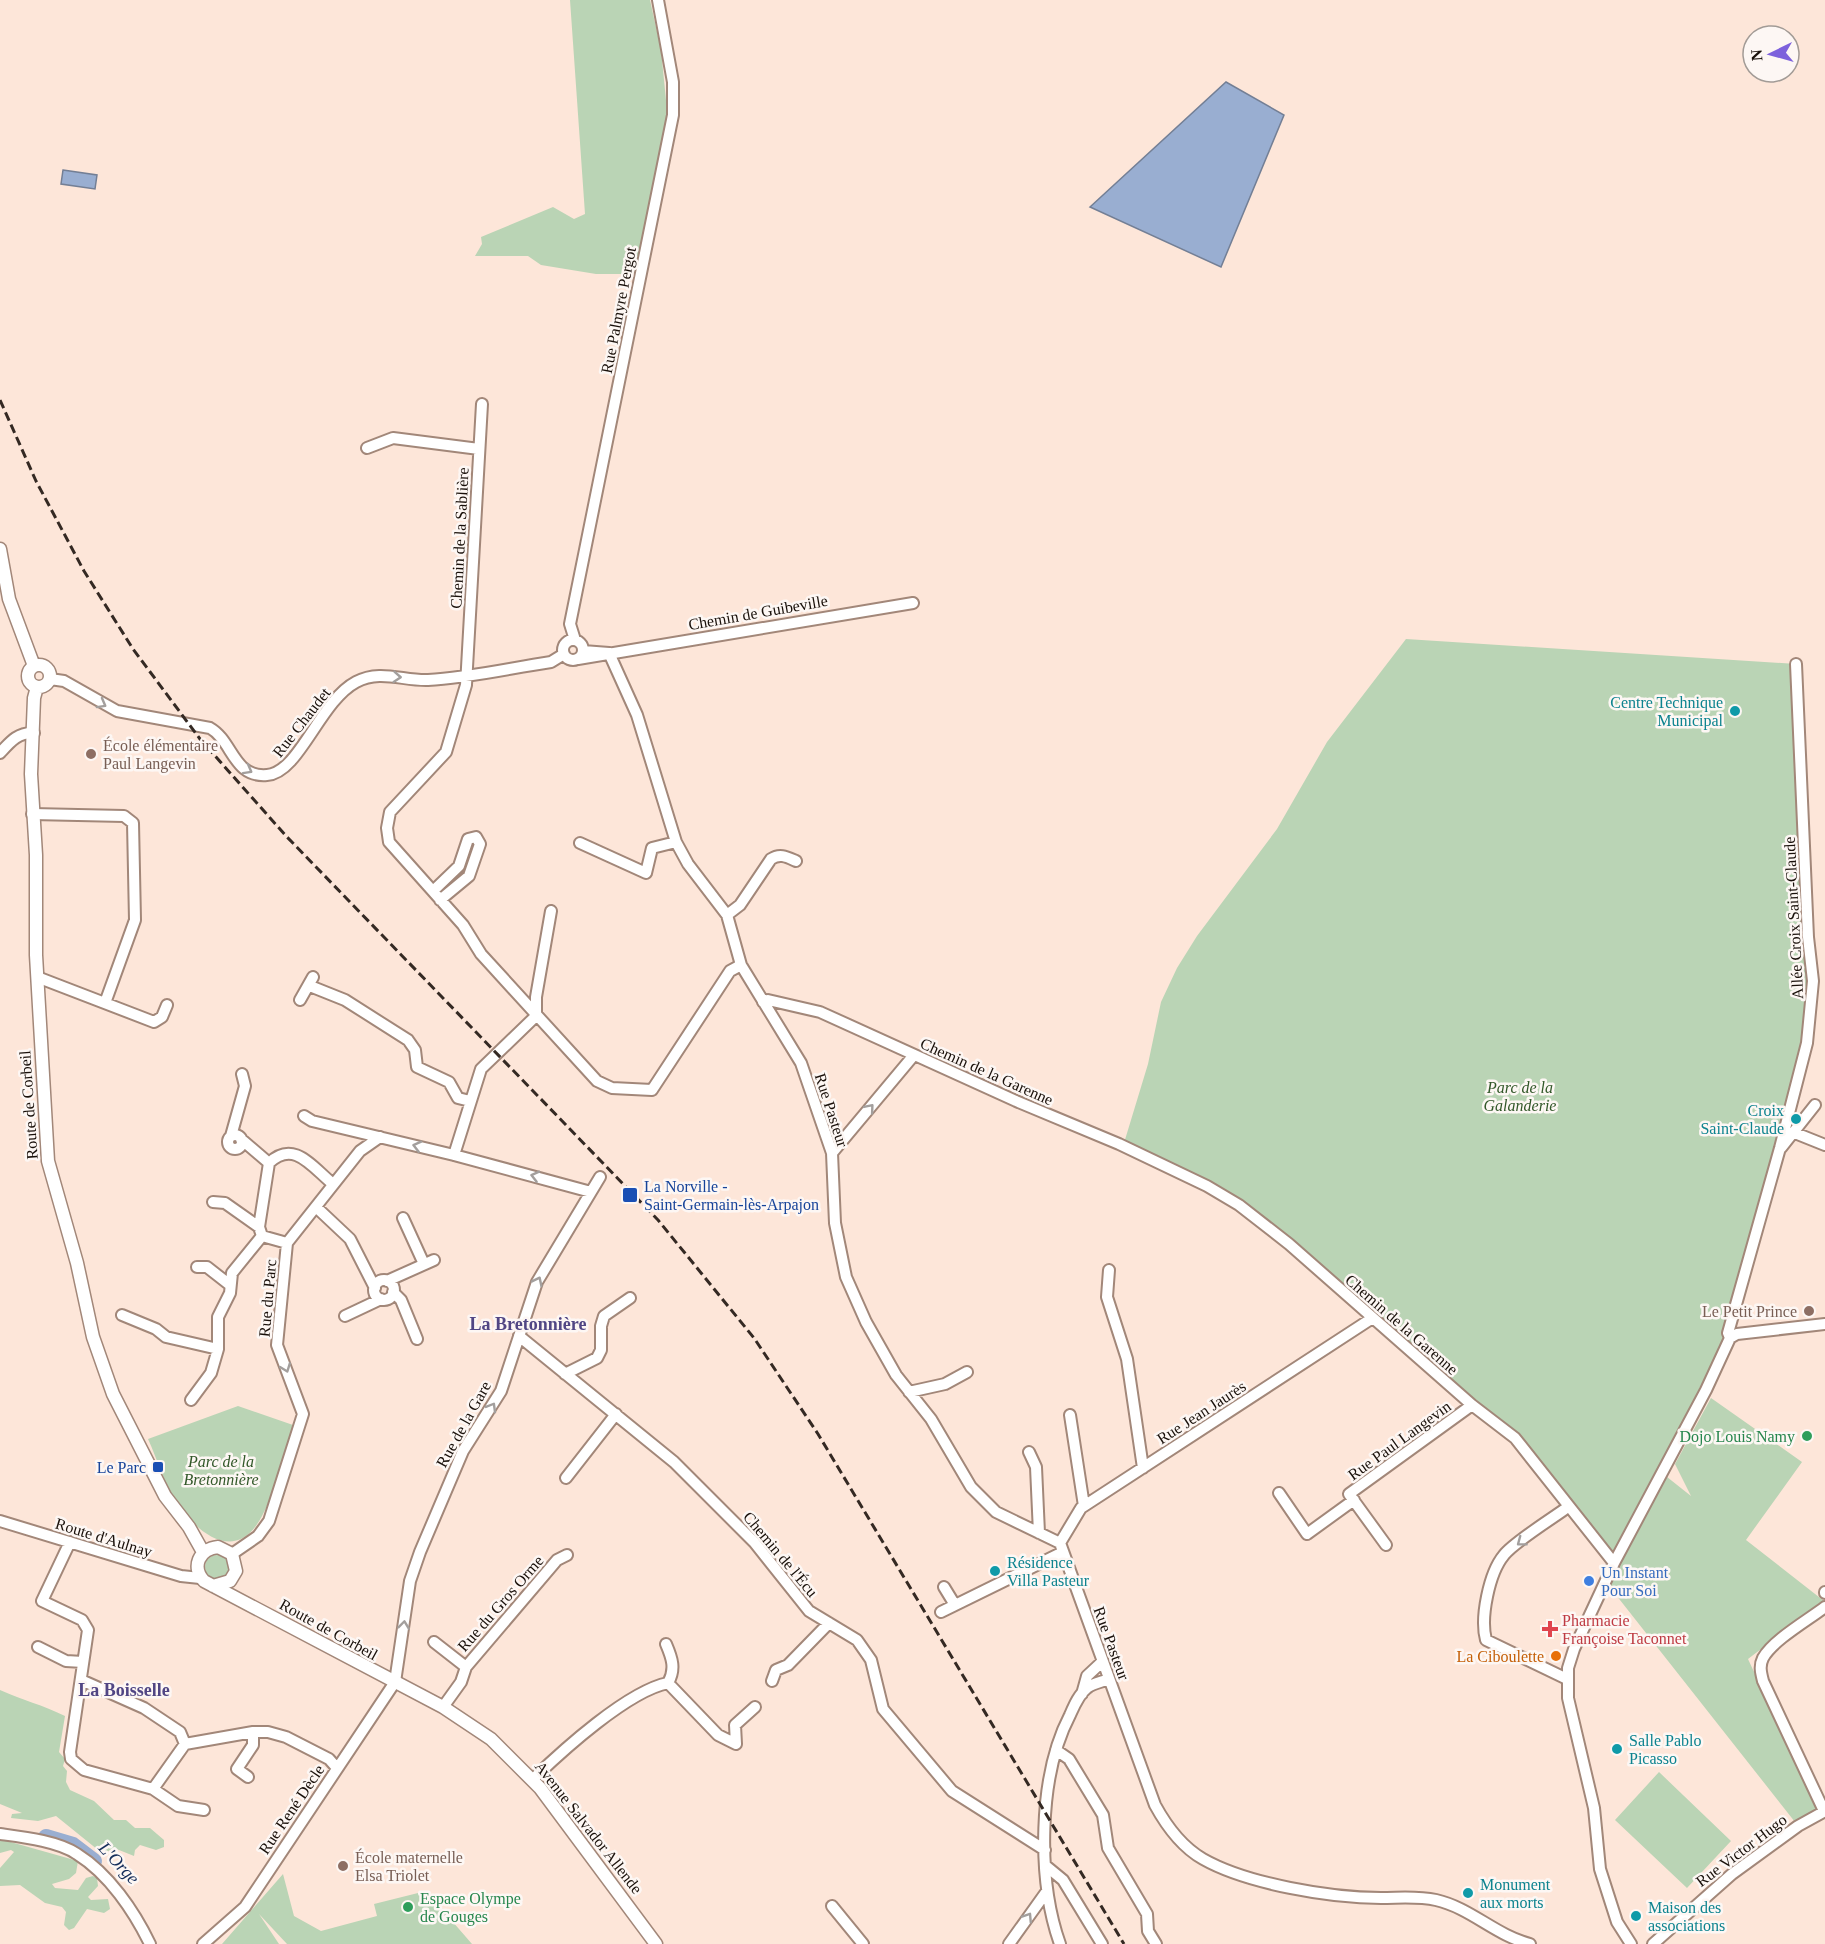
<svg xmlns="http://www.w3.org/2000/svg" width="1825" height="1944" font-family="Georgia,serif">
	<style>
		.green { fill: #bad4b5 }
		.water { fill: #99aed1; stroke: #737f95; stroke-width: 1.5 }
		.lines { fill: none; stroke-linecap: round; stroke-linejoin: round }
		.river { stroke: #99aed1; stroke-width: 16 }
		.minor-casing { stroke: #a28779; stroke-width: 14 }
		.major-casing { stroke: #a28779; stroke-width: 15 }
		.minor { stroke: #fff; stroke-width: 10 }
		.major { stroke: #fff; stroke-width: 12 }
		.rail { stroke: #342923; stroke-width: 3; stroke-dasharray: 9 4.5; stroke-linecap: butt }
		.oneway { stroke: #a39f9d }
		.culture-dot { fill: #0f9aa8; stroke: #fdf7f4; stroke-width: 2 }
		.education-dot { fill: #8d6e63; stroke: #fdf7f4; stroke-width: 2 }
		.transit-dot { fill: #1a4fb4; stroke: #fdf7f4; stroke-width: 2 }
		.leisure-dot { fill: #2e9e5b; stroke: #fdf7f4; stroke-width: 2 }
		.shop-dot { fill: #3f7fe0; stroke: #fdf7f4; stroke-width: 2 }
		.health-dot { fill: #e0444e; stroke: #fdf7f4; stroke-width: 2 }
		.food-dot { fill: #e8710a; stroke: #fdf7f4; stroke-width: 2 }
		.labels { text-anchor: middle; stroke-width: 5; stroke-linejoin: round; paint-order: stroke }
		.street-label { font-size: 16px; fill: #19100a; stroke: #fdf7f4 }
		.culture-label { font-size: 16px; fill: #0d838f; stroke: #fdf7f4; text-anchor: start }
		.education-label { font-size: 16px; fill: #785e54; stroke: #fdf7f4; text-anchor: start }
		.park-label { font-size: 16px; font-style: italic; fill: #325829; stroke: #fdf7f4 }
		.transit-label { font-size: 16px; fill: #164399; stroke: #fdf7f4; text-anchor: start }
		.leisure-label { font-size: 16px; fill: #27864d; stroke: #fdf7f4; text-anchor: end }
		.shop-label { font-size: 16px; fill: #366cbe; stroke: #fdf7f4; text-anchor: start }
		.health-label { font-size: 16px; fill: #be3a42; stroke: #fdf7f4; text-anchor: start }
		.food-label { font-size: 16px; fill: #c56008; stroke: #fdf7f4; text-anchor: end }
		.neighbourhood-label { font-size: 18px; font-weight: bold; fill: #514684; stroke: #fdf7f4 }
		.water-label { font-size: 18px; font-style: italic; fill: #162e5b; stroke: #fdf7f4 }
	</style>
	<rect width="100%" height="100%" fill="#fde6d9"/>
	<path class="green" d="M570,0H650L661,50L668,120L637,274H596L541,265L528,256H475L482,244L481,237L553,207L574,219L585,214Z
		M1406,639L1796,664L1811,1019L1725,1343L1662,1473L1691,1496L1675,1464L1711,1398L1802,1462L1746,1540L1824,1601L1748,1659L1817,1808L1795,1822L1605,1581L1614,1563L1515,1437L1240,1205L1124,1143L1148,1064L1161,1002L1177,968L1197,936L1277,829L1327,742Z
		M238,1406L293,1425C284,1454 277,1489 262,1516C238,1562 202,1538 178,1505C165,1486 158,1461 148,1439Z
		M205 1567a12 12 0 1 1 24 0a12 12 0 1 1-24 0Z
		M0,1690C22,1700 43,1705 65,1716L59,1752L65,1759L63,1766L67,1771L66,1782L70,1790L94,1801L114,1820H126L135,1828H150L164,1840V1847L156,1850L140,1845L135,1850L134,1856L114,1848L103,1854L56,1816L38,1821L11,1818L12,1814L22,1813L0,1804Z
		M1659,1772L1731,1841L1687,1888L1615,1820Z
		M0,1839L78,1861L76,1873L69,1879L52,1884L55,1888L78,1890L86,1878L93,1876L97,1878L98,1886L88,1897L91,1900L108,1899L110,1909L104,1913L87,1909L74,1928L69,1930L64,1925L66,1912L62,1907L45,1903L20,1885L0,1886V1868L14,1852L11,1850L0,1853Z
		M283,1874L294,1916L321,1931L377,1916L374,1904L426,1891L472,1944H287L259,1914L279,1944H222Z"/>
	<path class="water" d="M1226,82L1284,115L1221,267L1090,207Z
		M63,170L97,175L95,189L61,184Z"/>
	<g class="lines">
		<path class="river" d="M46,1837L73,1845L94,1861"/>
		<defs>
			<path id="minor" d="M482,404L466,685L446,752L390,812L387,828L389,842L463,925L481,954L597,1081L612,1088L652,1090L730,971L741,965
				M367,448L393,438L479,449
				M575,640L570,624L673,115V82L658,0
				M563 650a10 10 0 1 1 20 0a10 10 0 1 1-20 0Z
				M583,651L609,653L637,715L676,842L688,864L727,915L741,965L801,1063L832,1153L835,1223L846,1277L866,1322L896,1375L931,1419L971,1487L996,1512L1060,1543L1155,1805C1167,1827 1182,1847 1203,1859C1247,1884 1331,1898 1381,1898C1400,1898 1417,1896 1436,1900C1471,1908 1495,1935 1530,1944
				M578,659L913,603
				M50,679L64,681L117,711L210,728C233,741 233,778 267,775C299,773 320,701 356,682C380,669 403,681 428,680C469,678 510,668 551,662L564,654
				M0,753C10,742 18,732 34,733
				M32,814L124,816L133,823L135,920L105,1003
				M580,843L646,873L652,848L676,842
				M433,891L459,866L468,839L476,837L480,844L469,876L440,900
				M727,915L740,905L771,859C780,853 787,857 796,861
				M37,977L154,1022L162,1017L167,1005
				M310,986L345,1000L408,1040L415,1050L417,1067L449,1082L458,1098L470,1101
				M300,1000L313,977
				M763,1002L768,1000L820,1012L1016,1101L1119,1144L1207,1186L1239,1205L1289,1244L1472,1405L1515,1438L1614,1563
				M536,1016V997L551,911
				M304,1116L312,1121L454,1155L591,1192
				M1795,1133L1825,1145
				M228 1142a7 7 0 1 1 14 0a7 7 0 1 1-14 0Z
				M231,1136L245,1086L242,1074
				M1781,1148L1815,1105
				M832,1153L914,1055
				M454,1155L481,1069L536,1016
				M269,1163C294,1139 312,1167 333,1184
				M213,1202L225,1203L259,1227
				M316,1207L350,1239L375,1288
				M403,1218L424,1264
				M262,1236L287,1243
				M197,1267H207L230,1285
				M1109,1270L1107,1297L1127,1359L1143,1468
				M374 1290a10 10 0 1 1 20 0a10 10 0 1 1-20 0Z
				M387,1281L434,1260
				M393,1292L401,1300L417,1339
				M122,1315L156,1329L166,1337L218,1349V1317L230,1293L232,1273L262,1236L259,1227L269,1163L241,1139
				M345,1316L381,1299
				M519,1336L674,1462L754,1542L809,1611L857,1640L871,1660L883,1709L952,1791L1045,1850
				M1730,1338L1737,1334L1825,1324
				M565,1374L597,1358L601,1350V1326L604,1316L630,1298
				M909,1392L945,1384L967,1372
				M191,1400L211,1373L218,1349
				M1070,1415L1084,1506
				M1029,1452L1036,1467L1039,1533
				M566,1478L616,1414
				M1279,1493L1307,1534L1354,1500
				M0,1521L181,1576L200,1578
				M70,1542L42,1601L82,1620L88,1630L70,1752L71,1759L84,1770L153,1789L178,1806L204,1810
				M1060,1543L1081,1508L1371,1319
				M1386,1545L1349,1494L1472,1405
				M232,1554L258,1536L269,1521L303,1414L277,1345L287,1243L360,1151L380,1137
				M944,1587L955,1605
				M1825,1592V1593
				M941,1612L1063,1552
				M434,1642L466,1667
				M666,1644C672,1658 676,1669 668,1683
				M38,1647L66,1661L83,1662
				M1567,1679L1486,1640C1480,1618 1489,1573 1504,1555C1514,1542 1553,1518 1568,1507
				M81,1680L144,1708L180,1732L185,1744
				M772,1681L776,1670L788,1665L829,1623
				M668,1683L718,1735L736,1744L735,1725L755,1707
				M1082,1694L1087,1676L1102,1662
				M443,1707L461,1682L466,1667L557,1560L567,1555
				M1056,1750L1069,1759L1103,1815L1108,1848L1147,1914L1148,1931L1156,1944
				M248,1777L237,1769L253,1745V1732
				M533,1779C563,1750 628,1691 668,1683
				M153,1789L185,1744L253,1732H268L286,1737L329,1759L337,1768
				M1824,1811L1763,1681C1761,1673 1759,1666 1763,1658C1773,1640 1808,1620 1825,1607
				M0,1834C22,1837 58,1841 77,1854C109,1874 134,1911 150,1944
				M1046,1866L1063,1880L1102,1944
				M832,1906L863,1944
				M203,1944L245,1907L395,1682L410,1581L420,1552L463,1451L501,1391L537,1282L600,1177
				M1009,1944L1047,1891
				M1060,1944C1037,1879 1038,1776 1070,1715C1074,1706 1079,1694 1087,1688C1093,1683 1102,1682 1109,1679
				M1631,1944L1617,1922L1600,1869L1594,1808L1568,1698V1668L1574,1649L1614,1563L1706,1390L1730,1338L1728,1333L1780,1148L1807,1043L1813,981L1808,937L1796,664
				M1653,1944L1732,1874L1798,1826L1825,1811"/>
			<path id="major" d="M0,549L9,599L34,666
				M28 676a11 11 0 1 1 22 0a11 11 0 1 1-22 0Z
				M37,687L34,698L31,774L36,855V955L48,1161L77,1263L93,1337L113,1394L165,1496L189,1527L203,1552
				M213,1586L230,1581L236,1571L232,1554L218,1547C199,1549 191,1567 204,1581L443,1707L491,1739L540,1788L656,1944"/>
		</defs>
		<use href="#minor" class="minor-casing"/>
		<use href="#major" class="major-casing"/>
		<use href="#minor" class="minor"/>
		<use href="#major" class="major"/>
		<path class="rail" d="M0,400L36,481L84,571L133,649L200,739L287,837L658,1220L754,1338L818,1434L1124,1944"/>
	</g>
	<defs><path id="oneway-chevron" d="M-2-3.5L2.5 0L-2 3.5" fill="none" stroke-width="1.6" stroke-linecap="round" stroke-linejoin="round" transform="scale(1.5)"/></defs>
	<g class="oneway">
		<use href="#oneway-chevron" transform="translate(397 677) rotate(4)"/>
		<use href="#oneway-chevron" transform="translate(102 704) rotate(29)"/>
		<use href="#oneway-chevron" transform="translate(248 770) rotate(29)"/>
		<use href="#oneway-chevron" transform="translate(870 1108) rotate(-50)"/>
		<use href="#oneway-chevron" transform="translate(417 1146) rotate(-166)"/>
		<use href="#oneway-chevron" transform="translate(535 1176) rotate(-166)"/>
		<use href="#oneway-chevron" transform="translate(538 1281) rotate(-64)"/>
		<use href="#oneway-chevron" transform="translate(286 1368) rotate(69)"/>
		<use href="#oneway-chevron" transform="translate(492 1407) rotate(-60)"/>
		<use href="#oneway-chevron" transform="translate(1521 1542) rotate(143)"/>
		<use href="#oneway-chevron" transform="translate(404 1625) rotate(-83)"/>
		<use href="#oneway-chevron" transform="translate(1028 1917) rotate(-57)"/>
	</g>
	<g class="culture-dot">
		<circle cx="1735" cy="711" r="6"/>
		<circle cx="1796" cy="1119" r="6"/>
		<circle cx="995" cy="1571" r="6"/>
		<circle cx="1617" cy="1749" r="6"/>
		<circle cx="1468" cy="1893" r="6"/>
		<circle cx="1636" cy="1916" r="6"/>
	</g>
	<g class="education-dot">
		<circle cx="91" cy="754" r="6"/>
		<circle cx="1809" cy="1311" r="6"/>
		<circle cx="343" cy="1866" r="6"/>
	</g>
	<g class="transit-dot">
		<rect x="622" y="1187" width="16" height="16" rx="3"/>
		<rect x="152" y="1461" width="12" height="12" rx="3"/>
	</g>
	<g class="leisure-dot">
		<circle cx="1807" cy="1436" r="6"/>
		<circle cx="408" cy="1907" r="6"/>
	</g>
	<circle class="shop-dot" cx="1589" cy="1581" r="6"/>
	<path class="health-dot" d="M1547 1620h6v6h6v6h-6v6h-6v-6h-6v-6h6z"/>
	<circle class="food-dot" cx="1556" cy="1656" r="6"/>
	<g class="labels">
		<g class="street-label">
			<text transform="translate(618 310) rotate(-79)" y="6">Rue Palmyre Pergot</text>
			<text transform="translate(459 538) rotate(-87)" y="6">Chemin de la Sablière</text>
			<text transform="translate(758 612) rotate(-10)" y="6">Chemin de Guibeville</text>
			<text transform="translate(301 722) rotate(-52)" y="6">Rue Chaudet</text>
			<text transform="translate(1793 918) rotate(-93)" y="6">Allée Croix Saint-Claude</text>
			<text transform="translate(987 1071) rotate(24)" y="6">Chemin de la Garenne</text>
			<text transform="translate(28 1105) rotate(-94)" y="6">Route de Corbeil</text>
			<text transform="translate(832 1110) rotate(72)" y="6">Rue Pasteur</text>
			<text transform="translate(267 1298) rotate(-85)" y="6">Rue du Parc</text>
			<text transform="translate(1402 1324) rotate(41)" y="6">Chemin de la Garenne</text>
			<text transform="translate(1201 1412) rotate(-33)" y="6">Rue Jean Jaurès</text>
			<text transform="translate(463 1424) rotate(-61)" y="6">Rue de la Gare</text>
			<text transform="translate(1399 1440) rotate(-36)" y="6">Rue Paul Langevin</text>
			<text transform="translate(104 1537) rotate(17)" y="6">Route d'Aulnay</text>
			<text transform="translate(781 1554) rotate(50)" y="6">Chemin de l'Écu</text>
			<text transform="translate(500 1603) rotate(-49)" y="6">Rue du Gros Orme</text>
			<text transform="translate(329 1629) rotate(29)" y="6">Route de Corbeil</text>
			<text transform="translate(1112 1643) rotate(70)" y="6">Rue Pasteur</text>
			<text transform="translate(291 1809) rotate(-56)" y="6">Rue René Dècle</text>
			<text transform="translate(589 1827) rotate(52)" y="6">Avenue Salvador Allende</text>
			<text transform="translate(1741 1850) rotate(-37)" y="6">Rue Victor Hugo</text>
		</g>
		<g class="culture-label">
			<text x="1723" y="708" text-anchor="end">Centre Technique<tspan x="1723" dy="18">Municipal</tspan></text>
			<text x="1784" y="1116" text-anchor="end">Croix<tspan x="1784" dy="18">Saint-Claude</tspan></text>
			<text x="1007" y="1568">Résidence<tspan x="1007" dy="18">Villa Pasteur</tspan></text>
			<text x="1629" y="1746">Salle Pablo<tspan x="1629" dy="18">Picasso</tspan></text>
			<text x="1480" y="1890">Monument<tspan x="1480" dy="18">aux morts</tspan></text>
			<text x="1648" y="1913">Maison des<tspan x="1648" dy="18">associations</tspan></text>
		</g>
		<g class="education-label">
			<text x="103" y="751">École élémentaire<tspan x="103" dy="18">Paul Langevin</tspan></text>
			<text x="1797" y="1317" text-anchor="end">Le Petit Prince</text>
			<text x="355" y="1863">École maternelle<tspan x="355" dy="18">Elsa Triolet</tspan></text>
		</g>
		<g class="park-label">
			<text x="1520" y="1093">Parc de la<tspan x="1520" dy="18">Galanderie</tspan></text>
			<text x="221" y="1467">Parc de la<tspan x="221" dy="18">Bretonnière</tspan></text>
		</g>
		<g class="transit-label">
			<text x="644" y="1192">La Norville -<tspan x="644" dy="18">Saint-Germain-lès-Arpajon</tspan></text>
			<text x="146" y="1473" text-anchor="end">Le Parc</text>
		</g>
		<g class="leisure-label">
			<text x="1795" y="1442">Dojo Louis Namy</text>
			<text x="420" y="1904" text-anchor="start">Espace Olympe<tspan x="420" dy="18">de Gouges</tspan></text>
		</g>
		<g class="shop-label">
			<text x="1601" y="1578">Un Instant<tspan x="1601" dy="18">Pour Soi</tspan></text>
		</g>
		<g class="health-label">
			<text x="1562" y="1626">Pharmacie<tspan x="1562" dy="18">Françoise Taconnet</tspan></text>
		</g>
		<g class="food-label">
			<text x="1544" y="1662">La Ciboulette</text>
		</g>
		<g class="neighbourhood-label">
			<text x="528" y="1330">La Bretonnière</text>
			<text x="124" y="1696">La Boisselle</text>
		</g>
		<g class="water-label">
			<text transform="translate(119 1863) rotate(47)" y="6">L'Orge</text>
		</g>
	</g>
	<g transform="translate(1771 54) rotate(265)"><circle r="28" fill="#fdf7f4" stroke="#a29b96" stroke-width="1.5"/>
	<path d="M0-4.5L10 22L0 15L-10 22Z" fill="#7d61dc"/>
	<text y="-9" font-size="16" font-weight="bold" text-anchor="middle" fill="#19100a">N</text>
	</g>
</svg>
